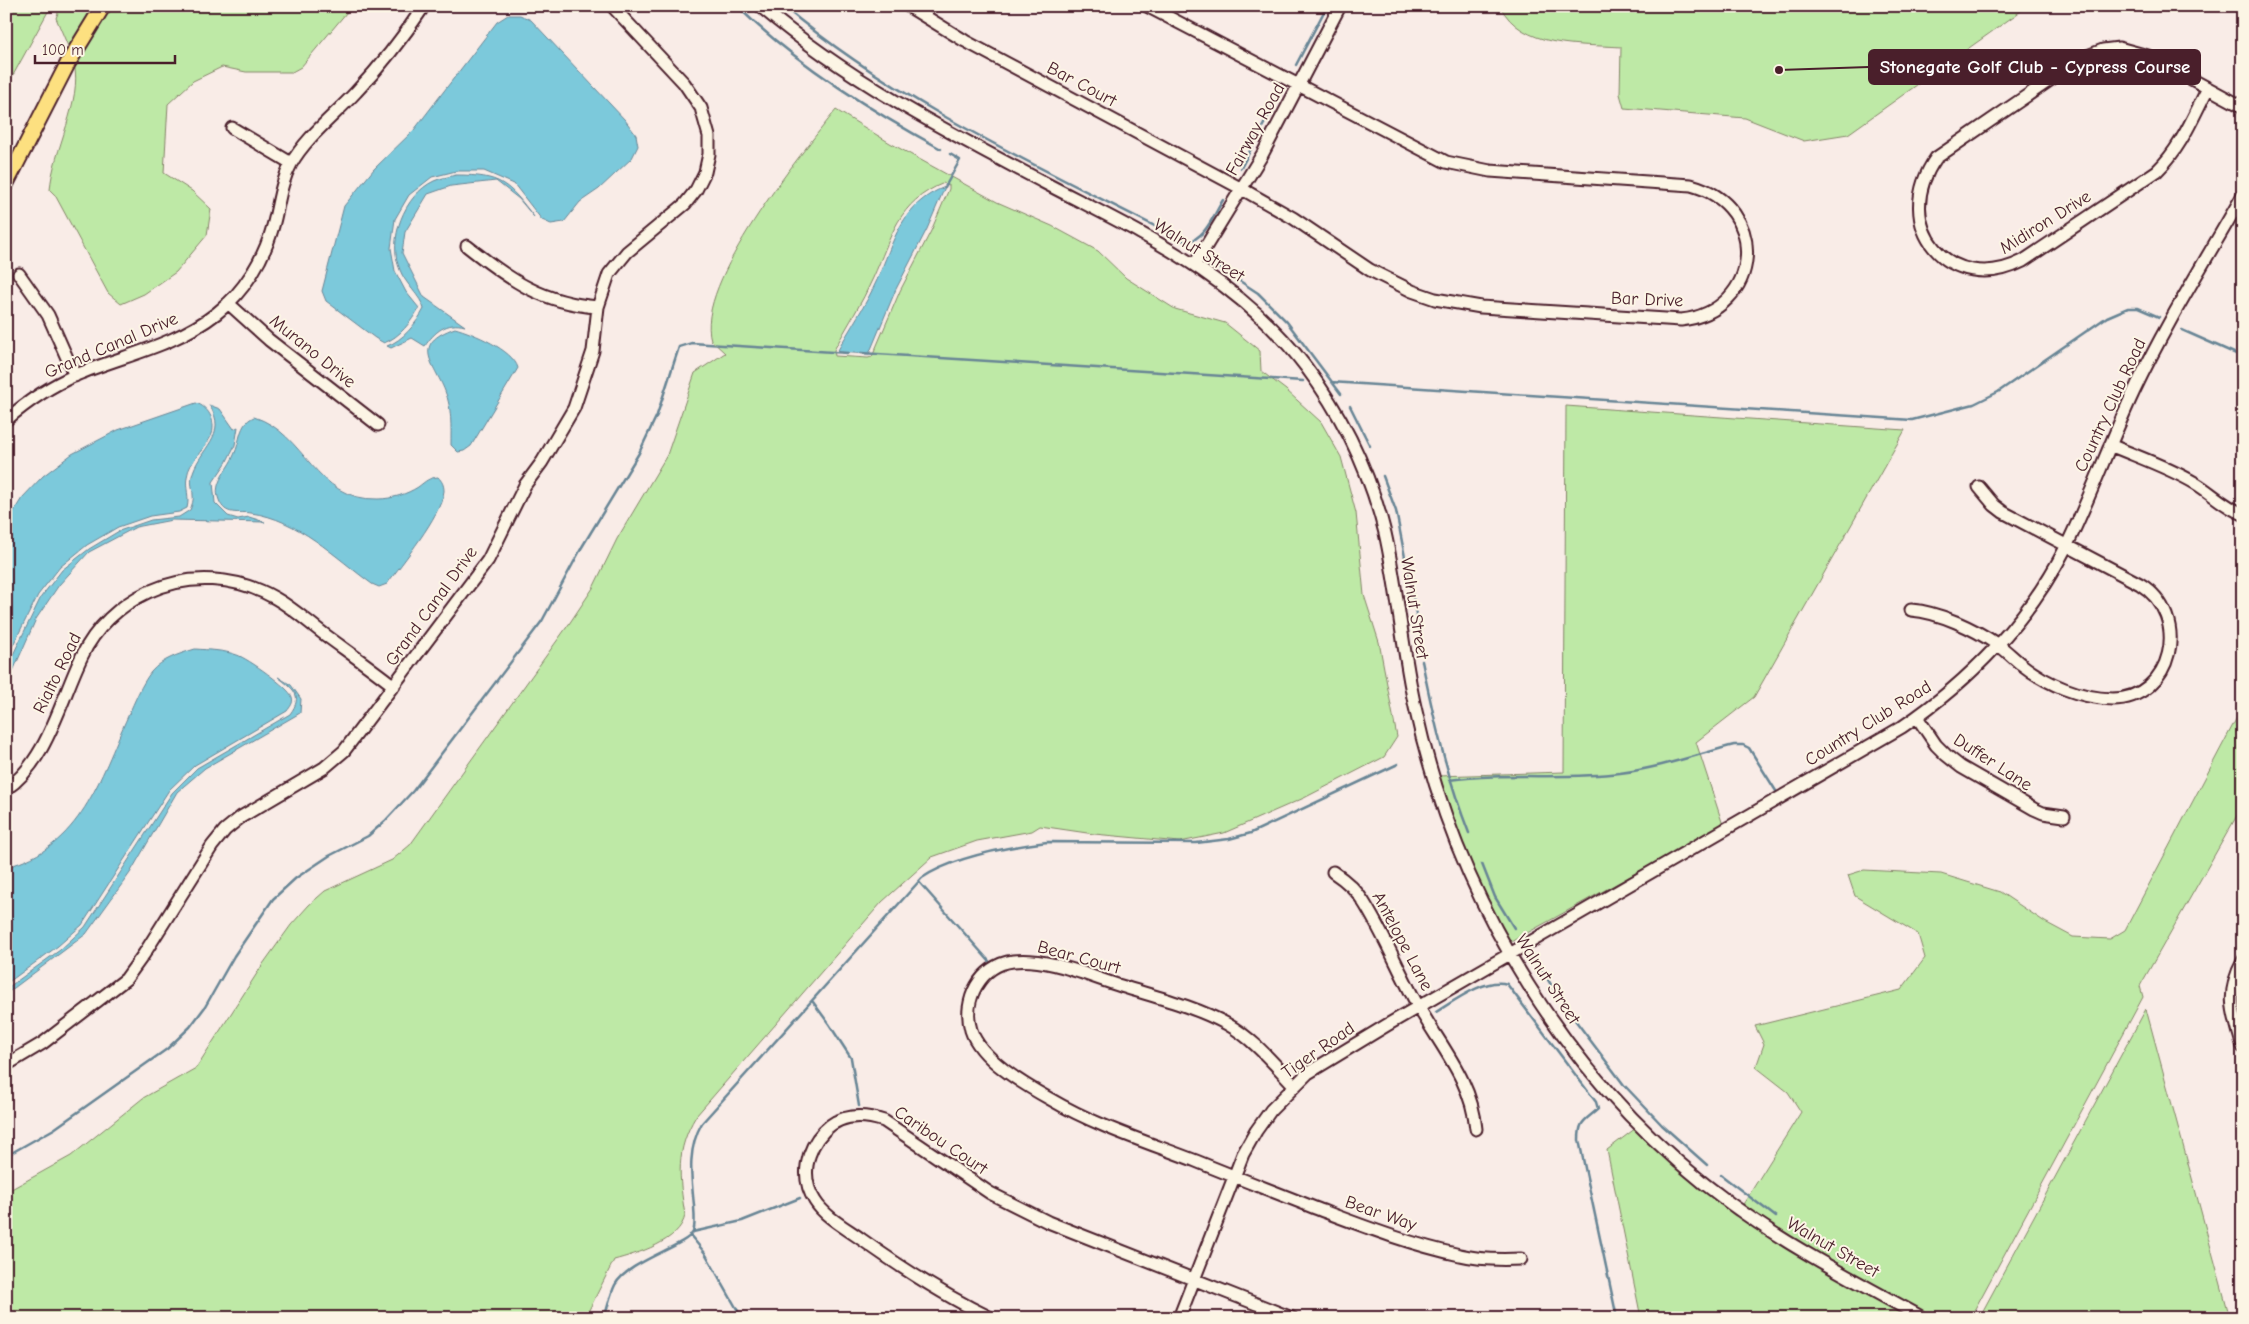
<svg xmlns="http://www.w3.org/2000/svg" width="2249" height="1324" font-family="'Comic Neue',sans-serif">
	<style>
		.green { fill: #bee9a6; stroke: #848468; fill-rule: evenodd }
		.water { fill: #7cc9db; stroke: #688595 }
		.lines { fill: none; stroke-linecap: round; stroke-linejoin: round }
		.stream { stroke: #688595; stroke-width: 2.5 }
		.minor-casing { stroke: #4a1f2b; stroke-width: 15 }
		.major-casing { stroke: #4a1f2b; stroke-width: 18 }
		.minor { stroke: #fcf5e5; stroke-width: 11 }
		.major { stroke: #fde080; stroke-width: 14 }
		.labels { text-anchor: middle; stroke-width: 4; stroke-linejoin: round; paint-order: stroke }
		.street-label { font-size: 18px; fill: #4a1f2b; stroke: #fcf5e5 }
		.leader { fill: none; stroke: #4a1f2b; stroke-width: 2 }
		.callout-dot { fill: #4a1f2b; stroke: #fcf5e5; stroke-width: 2 }
		.callout { fill: #4a1f2b; stroke: #4a1f2b; stroke-width: 2 }
		.callout-label { font-size: 19px; text-anchor: middle; font-weight: bold; fill: #fff }
	</style>
	<rect width="100%" height="100%" fill="#f9ece7"/>
	<filter id="ink" filterUnits="userSpaceOnUse"><feTurbulence type="fractalNoise" baseFrequency=".02" numOctaves="2"/><feDisplacementMap in="SourceGraphic" scale="10" xChannelSelector="R" yChannelSelector="G"/><feConvolveMatrix kernelMatrix="1 2 1 2 8 2 1 2 1" color-interpolation-filters="sRGB"/></filter>
	<g filter="url(#ink)">
		<path class="green" d="M6,6H51L6,88Z
			M57,6H97L70,51L56,18L58,13Z
			M109,6H352L301,67L292,72H246L222,67L193,81L168,104L164,173L192,191L211,209L207,235L176,272L144,294L121,304L108,293L55,195L50,190C53,150 83,100 74,64Z
			M1500,6H2028L1848,134L1804,141L1745,118L1624,108L1620,94L1621,47C1579,44 1522,49 1500,6Z
			M836,110L890,143L997,202L1052,226L1098,251L1126,278L1175,309L1225,323L1260,351L1261,371L1286,390L1321,422L1341,457L1356,513L1364,595L1379,642L1397,737L1384,757L1304,798L1224,833L1180,842L1094,834L1040,826L1032,831L977,841L932,857L882,902L696,1116C675,1151 679,1177 685,1215C681,1241 636,1254 614,1260L585,1318H6V1192L71,1156L143,1098L196,1068L263,964L291,925L309,905L325,891L392,860L410,845L569,624L593,588L617,539L667,455L695,373L725,353L711,340C694,284 801,154 836,110ZM944,183L949,185V189L931,231L900,291L872,357L868,358L835,356L834,350C847,326 862,303 873,278C892,236 897,202 944,183Z
			M1566,406L1905,430L1754,697L1696,742L1723,825L1509,943L1462,845L1438,776L1564,772Z
			M2243,706V805L2140,986L2143,997L1970,1318H1934L1798,1242L1742,1206L1801,1112L1788,1092L1756,1067L1764,1044L1755,1026L1901,990L1925,958L1918,934L1855,896L1848,875L1864,870L1941,874L2000,892L2045,922L2073,937L2110,939L2125,930Z
			M2146,1009L2230,1318H1979Z
			M1636,1128L1660,1152L1735,1216L1737,1215L1793,1252L1911,1318H1641L1607,1150Z"/>
		<path class="water" d="M508,15H520L531,20L625,120L636,135L638,146L632,158L599,189L580,202L564,222L551,224L542,220L514,184L484,171H456L432,177L409,195L395,219L391,248L395,271L406,292L419,308C411,322 400,337 384,343L375,338L326,301L322,291L344,206L374,169L414,130L497,22Z
			M456,175C501,175 508,183 534,217L519,199L496,181L451,186L428,194L405,232L402,253L424,297L465,326C447,321 434,332 425,346L412,338L391,348L387,346C403,340 416,324 424,309C421,296 405,284 400,270C387,240 404,195 434,181C440,178 449,177 456,175Z
			M945,187L927,229L896,289L869,354L837,352C850,328 866,305 877,280C894,241 901,204 945,187Z
			M455,328C473,333 513,350 518,368L471,446L464,451L458,452L451,445C451,427 452,408 445,391C434,363 410,344 455,328Z
			M196,403C208,407 216,420 212,434C206,449 189,460 187,477C185,488 190,497 187,508L179,512L150,516L118,527L87,545L60,567L38,595L6,659V524L22,498L43,476L72,454L118,430Z
			M209,405L220,409L234,429L238,427L235,445L226,463L213,482L215,503L228,516L238,519L249,517L265,522L172,520L136,527L89,552L59,585L36,619L6,687L7,667L41,597L62,570L89,549L119,531L151,520L179,517L190,510C192,505 194,500 193,495C193,489 190,482 192,476C198,449 230,435 209,405Z
			M254,417C306,433 314,501 378,499C392,499 407,494 418,487C426,481 428,478 438,477C442,481 444,485 444,491C441,516 402,563 387,584L379,587L372,584C335,557 298,519 251,513C239,511 225,517 219,500C212,483 228,470 234,455C241,441 238,424 254,417Z
			M195,649C209,650 223,650 237,655C247,658 290,688 292,697C294,703 290,707 287,711L195,765L169,790L82,925L58,946L6,984V867C81,848 100,778 128,716C135,701 141,685 151,672C162,659 179,654 195,649Z
			M278,677L291,685L301,699L300,713L205,768L177,792L130,873L86,934L6,994V989L60,950L85,927L172,793L197,768L290,714C304,695 293,689 278,677Z"/>
		<g class="lines">
			<path class="stream" d="M737,6C794,62 871,111 941,149
				M783,6C903,107 1049,171 1186,242C1205,240 1214,214 1223,200
				M1296,65L1327,6
				M1241,168L1278,97
				M945,187L960,160L950,154
				M1217,266L1258,293L1287,322L1341,394
				M2182,330L2243,357
				M861,353L1303,381
				M1331,382L1912,420L1974,404L1998,392L2107,317L2128,308H2138L2159,317
				M1350,406L1370,446
				M1383,476L1396,511L1419,629
				M1422,661C1434,720 1447,777 1469,833
				M1449,780C1506,772 1564,780 1620,773C1659,768 1696,755 1734,745H1743L1749,748L1776,791
				M1482,864L1495,897L1514,928
				M919,882L989,961
				M1538,964L1555,991
				M813,1002L829,1024L851,1058L859,1106
				M1563,1004L1624,1085L1662,1125L1707,1165
				M1436,1012C1454,1001 1486,977 1507,984L1596,1102L1598,1109C1585,1121 1579,1120 1579,1140L1617,1318
				M6,1156L54,1129L167,1049L190,1027L205,1007L234,956L273,899L296,878L329,856L368,836L385,821L413,791L542,621L582,547L639,453L657,415L679,347L692,343L848,353
				M1721,1175L1776,1217
				M693,1232L742,1221L800,1198
				M690,1235L705,1253L742,1318
				M604,1318C608,1307 610,1295 615,1285C628,1261 686,1246 693,1232C696,1224 694,1213 694,1205C691,1176 687,1149 702,1123L922,878C955,856 1008,847 1047,842L1196,843L1229,839L1251,833L1398,764"/>
			<defs>
				<path id="minor" d="M760,6C848,80 942,129 1043,182C1142,234 1236,275 1306,367C1343,416 1370,473 1385,533C1398,590 1402,649 1415,707C1457,902 1569,1086 1731,1204C1791,1248 1858,1282 1923,1318
					M908,6L965,41L1242,189L1293,218L1370,270L1412,291L1435,299L1481,307L1681,320C1763,311 1770,206 1691,185L1490,171L1446,162L1147,6
					M2119,48L2148,56L2208,88C2193,117 2181,148 2157,171L2023,261C1950,298 1889,225 1936,158L2082,58L2103,50Z
					M2208,88L2243,107
					M232,128L291,163
					M467,246C510,280 542,303 598,307
					M1195,264L1262,155L1340,6
					M19,274L48,315L75,376
					M228,303L269,340L378,425
					M6,420C27,402 50,386 76,375C124,355 175,346 217,313C244,292 264,259 273,226C279,205 280,184 291,164C306,137 335,115 356,92C381,66 404,36 424,6
					M2110,445C2138,457 2168,467 2195,483C2212,493 2223,506 2243,514
					M1911,610C1939,612 1975,629 1998,645C2006,650 2013,658 2021,664C2046,684 2080,698 2112,699C2173,699 2192,616 2140,584L2003,512L1994,505L1979,487
					M1917,717L1936,745L1946,755L1961,767L2034,809L2043,813L2064,816
					M6,789C47,762 61,699 82,656C95,628 120,605 148,592C189,573 236,576 275,598C293,608 308,622 324,634C347,651 371,668 394,686
					M1333,872C1345,880 1356,889 1363,901C1384,934 1399,972 1418,1006C1441,1047 1472,1081 1476,1129
					M2243,961C2225,994 2233,1013 2243,1047
					M6,1065L43,1043L126,979L144,954L212,846L225,830L241,817L324,768L344,751L488,560L525,485L542,462L574,408L593,351L598,307L609,274L627,252L685,204L696,190L705,172L709,154V136L701,108L684,83L612,6
					M1294,1085C1273,1063 1254,1039 1227,1024C1194,1006 1156,997 1121,986C1088,976 1048,957 1013,961C980,965 962,1001 971,1030C980,1059 1025,1085 1050,1099C1096,1126 1147,1142 1196,1161C1235,1177 1275,1192 1315,1208C1363,1226 1409,1244 1460,1255C1480,1260 1500,1260 1521,1259
					M991,1318C945,1296 903,1269 861,1239C846,1228 825,1217 815,1201C800,1178 806,1150 824,1131C840,1114 863,1114 884,1121L990,1193L1048,1222L1292,1318
					M1179,1318L1243,1154L1256,1131L1271,1110L1308,1073L1387,1025L1902,727C1970,681 2029,620 2066,547C2091,496 2110,442 2134,391C2166,323 2206,260 2243,195"/>
				<path id="major" d="M6,184L68,63L103,6"/>
			</defs>
			<use href="#minor" class="minor-casing"/>
			<use href="#major" class="major-casing"/>
			<use href="#minor" class="minor"/>
			<use href="#major" class="major"/>
		</g>
	</g>
	<g class="labels">
		<g class="street-label">
			<text transform="translate(1082 84) rotate(28)" y="6">Bar Court</text>
			<text transform="translate(1255 129) rotate(-61)" y="6">Fairway Road</text>
			<text transform="translate(2045 222) rotate(-32)" y="6">Midiron Drive</text>
			<text transform="translate(1199 250) rotate(32)" y="6">Walnut Street</text>
			<text transform="translate(1647 299) rotate(2)" y="6">Bar Drive</text>
			<text transform="translate(111 345) rotate(-23)" y="6">Grand Canal Drive</text>
			<text transform="translate(313 351) rotate(39)" y="6">Murano Drive</text>
			<text transform="translate(2110 405) rotate(-65)" y="6">Country Club Road</text>
			<text transform="translate(431 606) rotate(-54)" y="6">Grand Canal Drive</text>
			<text transform="translate(1415 608) rotate(81)" y="6">Walnut Street</text>
			<text transform="translate(57 673) rotate(-64)" y="6">Rialto Road</text>
			<text transform="translate(1868 723) rotate(-32)" y="6">Country Club Road</text>
			<text transform="translate(1993 762) rotate(33)" y="6">Duffer Lane</text>
			<text transform="translate(1403 941) rotate(62)" y="6">Antelope Lane</text>
			<text transform="translate(1079 957) rotate(15)" y="6">Bear Court</text>
			<text transform="translate(1548 979) rotate(57)" y="6">Walnut Street</text>
			<text transform="translate(1318 1050) rotate(-35)" y="6">Tiger Road</text>
			<text transform="translate(941 1140) rotate(34)" y="6">Caribou Court</text>
			<text transform="translate(1381 1213) rotate(19)" y="6">Bear Way</text>
			<text transform="translate(1833 1247) rotate(30)" y="6">Walnut Street</text>
		</g>
	</g>
	<path class="leader" d="M1779 70L1869 67"/>
	<circle class="callout-dot" cx="1779" cy="70" r="5"/>
	<rect class="callout" x="1869" y="50" width="331" height="34" rx="5"/>
	<g class="callout-label">
		<text x="2035" y="73">Stonegate Golf Club - Cypress Course</text>
	</g>
	<rect width="2249" height="1324" fill="none" stroke="#fcf5e5" stroke-width="25"/>
	<rect x="12" y="12" width="2224" height="1299" fill="none" stroke="#4a1f2b" stroke-width="2" filter="url(#ink)"/>
	<path d="M35 55v8h140v-8" fill="none" stroke="#4a1f2b" stroke-width="2.5"/>
	<text x="42" y="55" font-size="15" fill="#4a1f2b" stroke="#fcf5e5" stroke-width="4" paint-order="stroke">100 m</text>
</svg>
